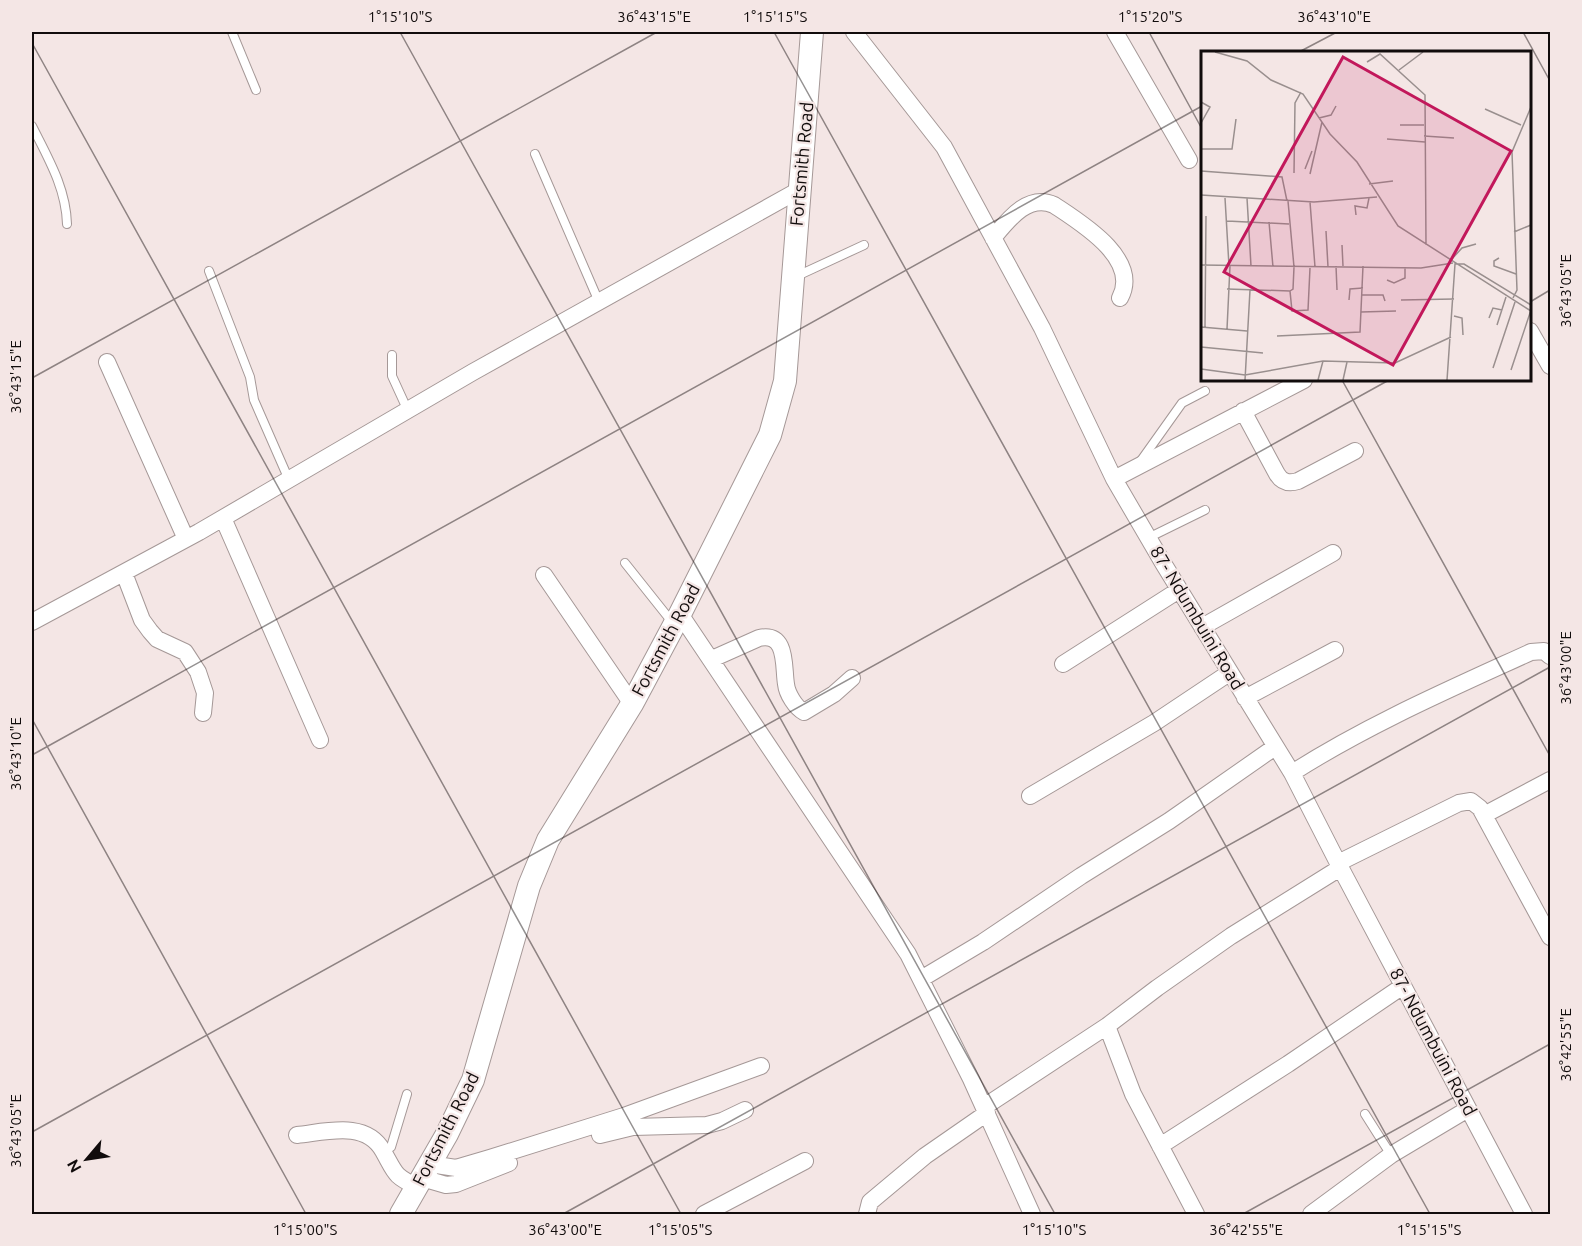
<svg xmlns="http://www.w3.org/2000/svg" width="1582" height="1246" font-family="Ubuntu,sans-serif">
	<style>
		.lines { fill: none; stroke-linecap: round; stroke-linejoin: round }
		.lane-casing { stroke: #a59897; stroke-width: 10 }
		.street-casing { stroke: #a59897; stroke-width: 18 }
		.secondary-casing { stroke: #a59897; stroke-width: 24 }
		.lane { stroke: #fff; stroke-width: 8 }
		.street { stroke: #fff; stroke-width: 16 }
		.secondary { stroke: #fff; stroke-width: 22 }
		.ticks { fill: none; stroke: #110c0c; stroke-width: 1.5; stroke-opacity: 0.45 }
		.labels { text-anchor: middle; stroke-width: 4.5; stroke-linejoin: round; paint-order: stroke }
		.street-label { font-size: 18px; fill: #110c0c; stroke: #f4e6e5 }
		.inset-road { fill: none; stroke: #998f8e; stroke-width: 1.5 }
		.view { fill: #c2185b; fill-opacity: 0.15; stroke: #c2185b; stroke-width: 3 }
		.inset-edge { fill: none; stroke: #110c0c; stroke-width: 3 }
		.neatline { fill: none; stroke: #110c0c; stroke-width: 2 }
		.ticks-label { font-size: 15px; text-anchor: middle; fill: #110c0c }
	</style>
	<rect width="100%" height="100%" fill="#f4e6e5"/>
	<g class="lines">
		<defs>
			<path id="lane" d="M232,32L256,90
				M32,126C48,158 66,188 67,224
				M535,154L599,302
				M209,271L250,377L254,400L289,480
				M797,276L864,245
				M392,355V376L408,411
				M1140,462L1182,403L1205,391
				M1148,538L1205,510
				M625,563L672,622
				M1365,1114L1391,1155
				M384,1152L391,1147L407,1094"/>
			<path id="street" d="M854,32L944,147L1042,328L1114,479L1163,563L1292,773L1338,863L1524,1214
				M1115,32L1189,160
				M993,238C1008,220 1028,193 1054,205C1081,223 1141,259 1120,298
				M1530,331L1550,366
				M107,362L186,539
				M1243,411L1277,474C1282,482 1288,484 1298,481L1355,451
				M1114,479L1304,380
				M223,518L320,740
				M124,573L142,620L150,631L157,639L185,652L198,672L205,693L203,713
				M544,575L632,704
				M680,614L908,954L971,1079L1032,1214
				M32,622L199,532L473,372L799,190
				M1202,627L1333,553
				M712,659L759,638C788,632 783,666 786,684C787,694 796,708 804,712L834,694L852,678
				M1063,664L1179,590
				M1245,698L1335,650
				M1292,773C1367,725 1450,689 1531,652L1544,651L1550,656
				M1030,796L1154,723L1229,673
				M1484,815L1550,780
				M1338,863L1459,803L1471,801L1480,808L1550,937
				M921,979L983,942L1081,876L1169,821L1275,747
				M1107,1026L1133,1094L1196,1214
				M984,1107L1107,1026L1157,988L1231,936L1340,868
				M297,1135C326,1132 366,1120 383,1151C396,1174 393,1175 417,1187
				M600,1135L633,1127L707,1125L722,1121L745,1110
				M1160,1146L1288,1064L1403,986
				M430,1164L456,1168L490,1158L624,1116L761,1066
				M422,1178L446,1185L456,1184L509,1163
				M704,1214L805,1161
				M867,1214L870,1202L925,1156L987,1113
				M1311,1214L1391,1155L1468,1109"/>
			<path id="secondary" d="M401,1214L447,1134L473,1080L529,886L548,840L632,704L680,614L770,435L785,381L812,32"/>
		</defs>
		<use href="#lane" class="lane-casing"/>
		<use href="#street" class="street-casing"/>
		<use href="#secondary" class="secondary-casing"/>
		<use href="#lane" class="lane"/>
		<use href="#street" class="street"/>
		<use href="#secondary" class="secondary"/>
	</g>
	<path class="ticks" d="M400,32L1055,1214M774,32L1430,1214M1149,32L1202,129M1523,32L1550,81M32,43L681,1214M1299,52L1337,32M1530,302L1550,290M32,378L657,32M1342,380L1550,756M32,719L306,1214M32,755L1202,106M32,1132L1389,380M563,1214L1550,667M1243,1214L1550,1044"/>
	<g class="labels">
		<g class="street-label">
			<text transform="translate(802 164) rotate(-85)" y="6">Fortsmith Road</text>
			<text transform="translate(1197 618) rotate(59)" y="6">87- Ndumbuini Road</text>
			<text transform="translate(666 640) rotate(-62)" y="6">Fortsmith Road</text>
			<text transform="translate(1433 1042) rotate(62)" y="6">87- Ndumbuini Road</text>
			<text transform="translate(446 1129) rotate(-63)" y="6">Fortsmith Road</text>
		</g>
	</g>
	<g transform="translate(1201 51)">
		<rect width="330" height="330" fill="#f4e6e5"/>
		<path class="inset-road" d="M14,1L46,10L70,29L102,43L129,83L156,111L197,175L330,260M166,11L179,3L224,44L225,194M198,19L222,1M0,51L9,56L0,72M284,58L320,74M118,67L130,64L135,55M199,74H223M223,85L253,87M186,88L224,91M0,98H31L35,68M104,118L111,100M0,120L81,126L86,150M93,122L94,52L100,41M109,123L121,71M168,133L192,130M0,144L113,151L176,146M24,147L28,215M46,147L50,215M87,150L93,216M109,151L114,216M155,164L154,155L166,157L168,147M26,170L88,173M68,171L72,216M125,180L127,216M313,181L330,174M141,194L142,215M298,207L293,210V215L315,223M249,210L261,197L275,193M0,214L220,217L252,212M135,215L136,239M93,216L92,238L89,240L91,260L107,259L109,217M186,229L193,232L204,227V216M26,238L89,240M161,244H182L184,250M312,247L316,239L311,101L330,56M148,249L149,238L162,237M200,249L253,248M160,261L195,260M253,265L261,267L262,284M288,267L292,257L301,259M296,274L305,246M0,276L46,280M4,276L5,165M26,278L29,215M76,285L159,281L162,215M0,296L62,302M292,317L314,251M0,318L44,324L122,310L194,312L250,286M310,319L330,259M44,329L49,239M117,329L122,310M142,329L146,311M246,329L254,213H263L330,254"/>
		<path class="view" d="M142,6L310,100L192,314L23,221Z"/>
		<rect width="330" height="330" class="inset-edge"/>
	</g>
	<rect width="1582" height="1246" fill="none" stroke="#f4e6e5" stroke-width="66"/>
	<g transform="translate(87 1159) rotate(241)" stroke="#f4e6e5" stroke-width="4.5" paint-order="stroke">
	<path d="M0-4.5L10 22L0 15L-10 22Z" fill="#110c0c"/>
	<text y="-9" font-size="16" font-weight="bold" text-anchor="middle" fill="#110c0c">N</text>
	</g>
	<rect x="33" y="33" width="1516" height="1180" class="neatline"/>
	<g class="ticks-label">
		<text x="400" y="22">1°15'10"S</text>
		<text x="654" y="22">36°43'15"E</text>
		<text x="775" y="22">1°15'15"S</text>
		<text x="1150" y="22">1°15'20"S</text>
		<text x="1334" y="22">36°43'10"E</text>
		<text transform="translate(1566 291) rotate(-90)" y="5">36°43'05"E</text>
		<text transform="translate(16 377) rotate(-90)" y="5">36°43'15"E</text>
		<text transform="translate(1566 668) rotate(-90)" y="5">36°43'00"E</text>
		<text transform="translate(16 754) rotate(-90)" y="5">36°43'10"E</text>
		<text transform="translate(1566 1045) rotate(-90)" y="5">36°42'55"E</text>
		<text transform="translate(16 1131) rotate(-90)" y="5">36°43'05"E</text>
		<text x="305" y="1235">1°15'00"S</text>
		<text x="565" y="1235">36°43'00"E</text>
		<text x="680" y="1235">1°15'05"S</text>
		<text x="1054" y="1235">1°15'10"S</text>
		<text x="1246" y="1235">36°42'55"E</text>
		<text x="1429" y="1235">1°15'15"S</text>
	</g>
</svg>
